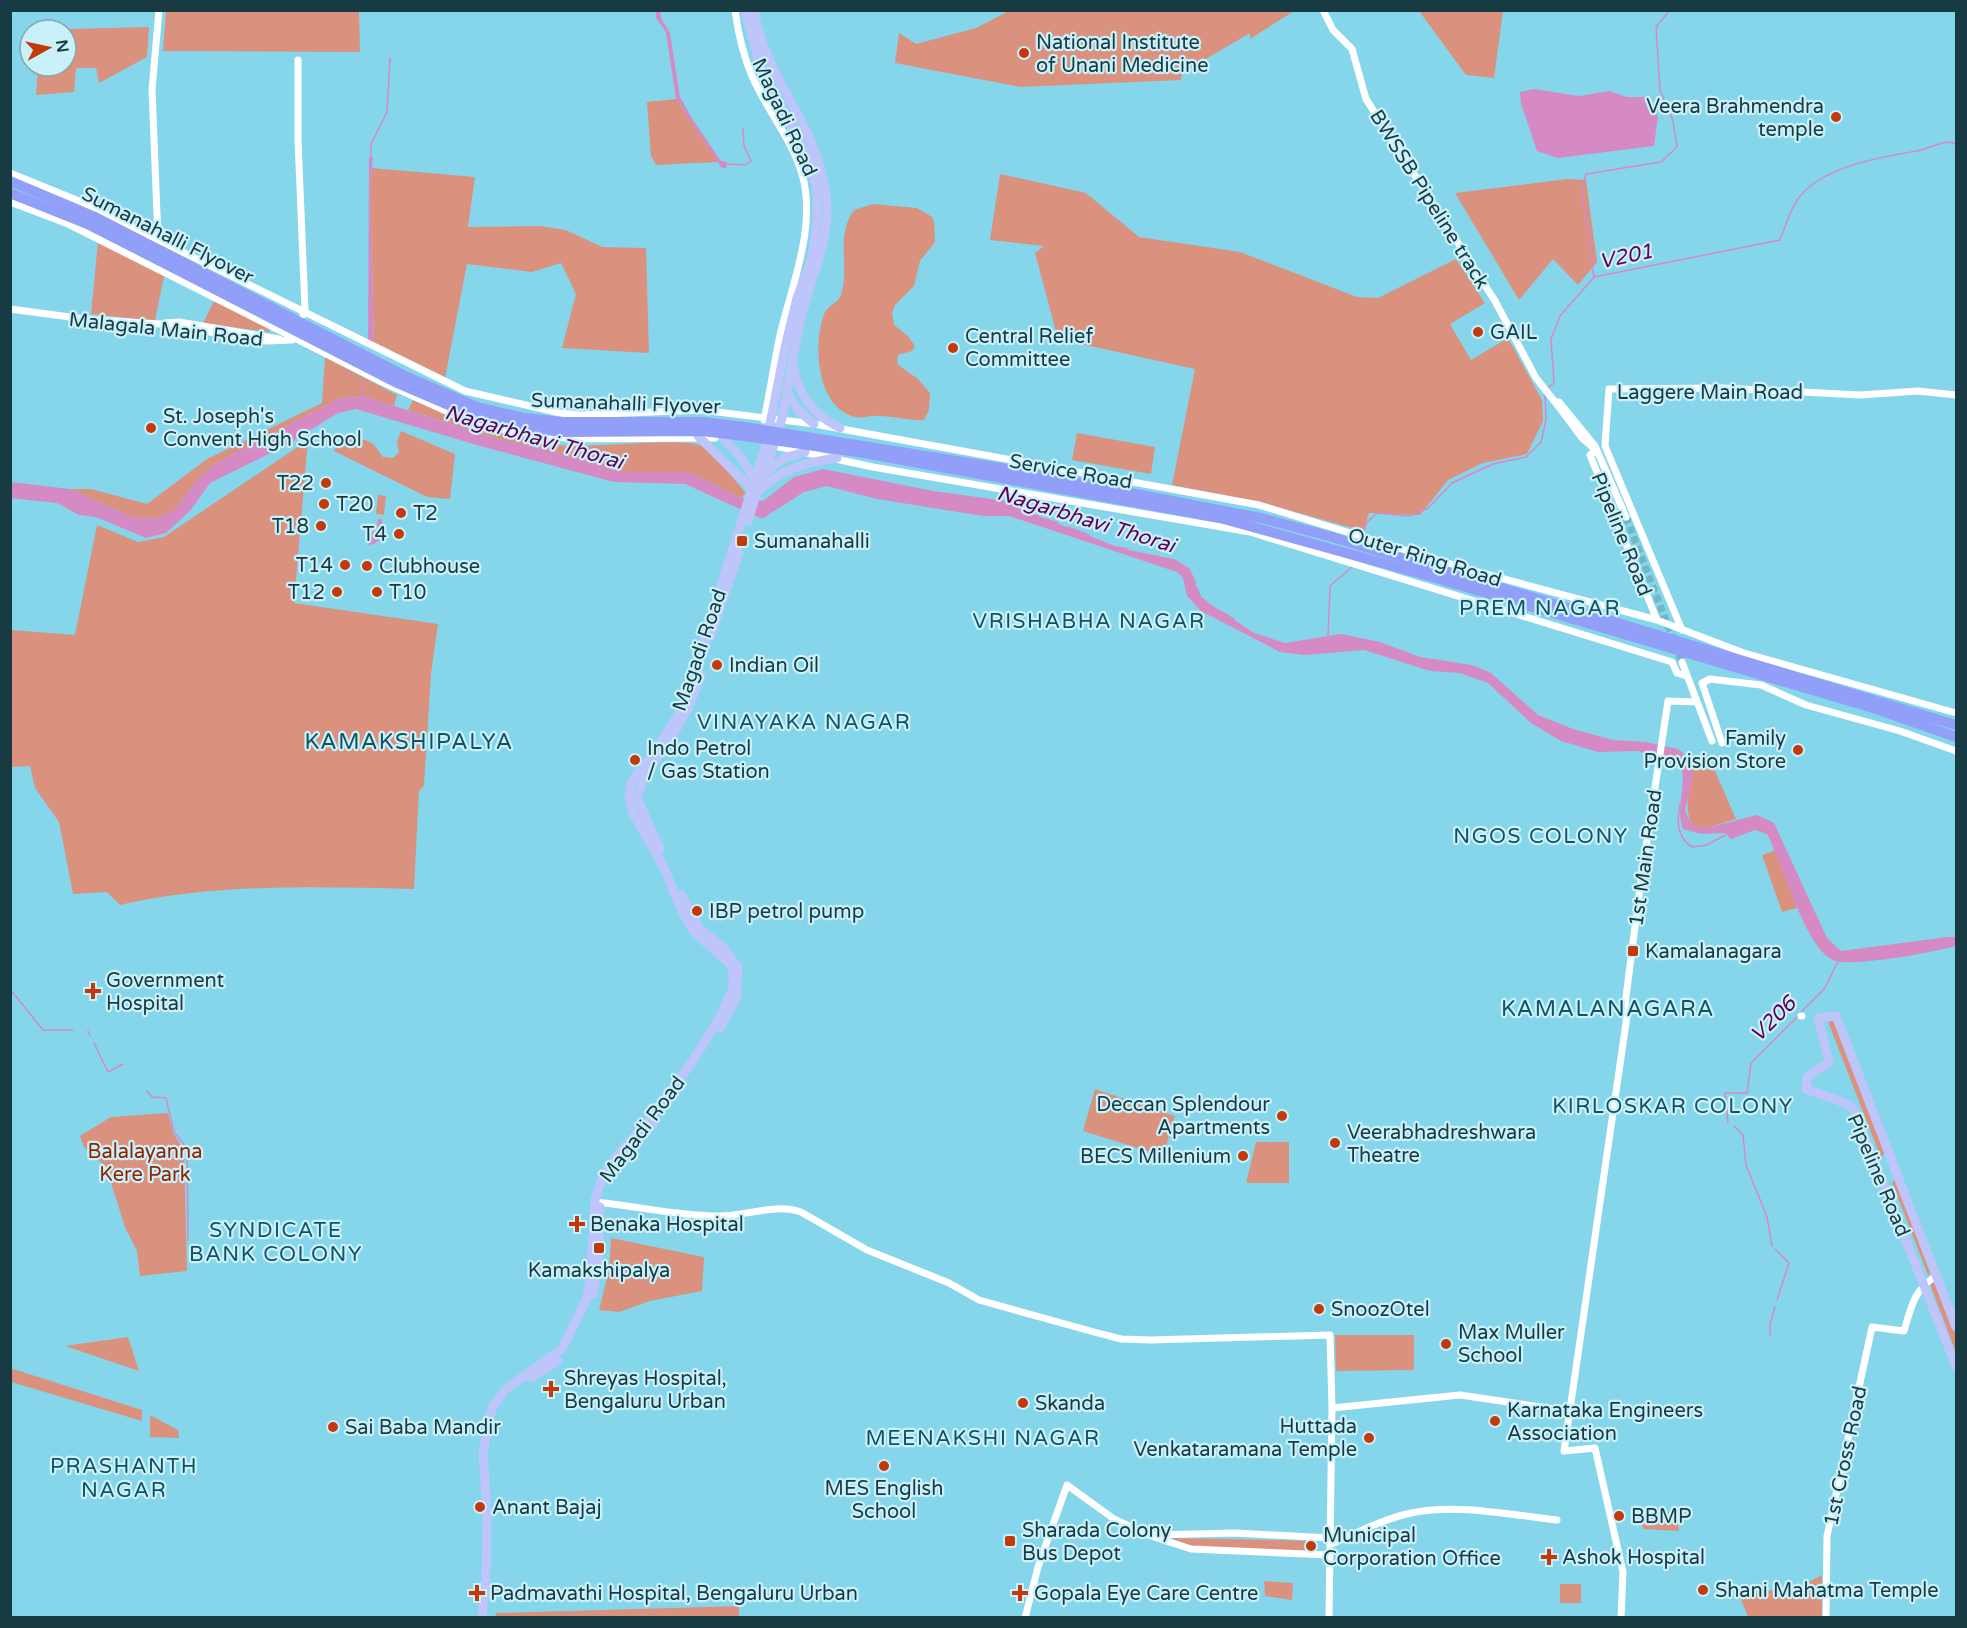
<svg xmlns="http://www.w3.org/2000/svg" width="1967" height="1628" font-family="'Varela Round',sans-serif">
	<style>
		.green { fill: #da927f }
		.water { fill: #d68ac3 }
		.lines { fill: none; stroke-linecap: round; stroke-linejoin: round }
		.stream { stroke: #d68ac3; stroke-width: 1.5 }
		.minor-tunnel { stroke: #6fb7c9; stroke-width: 7; stroke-dasharray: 7 3.5; stroke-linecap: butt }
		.minor { stroke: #fff; stroke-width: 7 }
		.major { stroke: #bdc5fb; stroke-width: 9 }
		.highway { stroke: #919ff9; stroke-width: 10 }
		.poi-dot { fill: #c23a0b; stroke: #caf0fa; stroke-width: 2 }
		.labels { text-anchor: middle; stroke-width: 4.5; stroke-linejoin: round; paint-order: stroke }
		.poi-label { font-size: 20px; fill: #183a42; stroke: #caf0fa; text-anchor: start }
		.street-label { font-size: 20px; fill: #183a42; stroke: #caf0fa }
		.park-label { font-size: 20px; fill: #8f2400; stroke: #caf0fa }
		.water-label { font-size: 21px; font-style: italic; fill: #5f0051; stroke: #caf0fa }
		.neighbourhood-label { font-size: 21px; letter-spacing: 1.5px; fill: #105362; stroke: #caf0fa }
		.quarter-label { font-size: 22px; letter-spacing: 1.5px; fill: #105362; stroke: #caf0fa }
	</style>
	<rect width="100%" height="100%" fill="#85d6eb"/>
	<path class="green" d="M166,10L359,11L360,52L163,51Z
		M1005,11V10L1294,11L1250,39V33L1182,73L1181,80L1020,87L895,63L899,33L916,44L976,28L1005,13Z
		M1419,11H1503L1494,78L1466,75Z
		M149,27L147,57L99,83L96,68H76L74,92L36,95L38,66H66L68,29Z
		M676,99L718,162L656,165L651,156L647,102Z
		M372,168L475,177L468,227L540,226L566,230L602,247L646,248L649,353L562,348L576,294L561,263L532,272L467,264L445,378L374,344L370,188Z
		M1000,174L1086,193L1139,237L1240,252L1357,297L1378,298L1456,259L1485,303L1450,324L1471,360L1508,338L1542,400L1543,421L1527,454L1483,463L1448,480L1420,515L1369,513L1363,531L1260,502L1172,485L1195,369L1058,339L1035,253L1044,246L990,240Z
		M1567,179L1586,180L1597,262L1578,285L1553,259L1519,300L1455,193Z
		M873,204L917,208L932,217L934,222L935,242L920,261L914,286L895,305L892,313L894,325L908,336L915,346L912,351L898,355L897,364L918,379L930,393L929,410L924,420C908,421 894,416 878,416C871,415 863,419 855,417C816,408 812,342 825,312C828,306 838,303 841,295C850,268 835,235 854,210Z
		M98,242L164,276L155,321L91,314Z
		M214,301L270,329L269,332L203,323Z
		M325,357L397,395L394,406L366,397L340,398L213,465L197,480L174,511L153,519L131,517L70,489H91L147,504L207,459L322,403Z
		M413,400C460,420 506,438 557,445C588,449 683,436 702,446C712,451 737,483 746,493L741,498L689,472H624L548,450L502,440L408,410Z
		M401,431L455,454L450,499L427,497L334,451C340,437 363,435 374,445C378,449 379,453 383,457L393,458L399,452L397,442Z
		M1077,433L1155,447L1151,474L1072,460Z
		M308,440L294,603L438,624L431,674L424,786L419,791L414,889C315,887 217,883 120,905L107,892L73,894L59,822L35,788L30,766L11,767V630L75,635L97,525L138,542L164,537Z
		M378,495L386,496L384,515L376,514Z
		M1708,755L1736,819L1707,828L1692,826C1681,800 1695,786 1690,759Z
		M1776,850L1797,908L1782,912L1762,855Z
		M1832,1017L1885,1152L1881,1158L1827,1019Z
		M1095,1089L1175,1116L1163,1156L1083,1131Z
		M168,1113L173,1133L184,1150L187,1271L140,1276L137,1251L125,1227L106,1167L84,1147L80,1136L111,1117Z
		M1256,1142H1289V1183H1246Z
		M1896,1179L1932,1273L1928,1275L1892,1182Z
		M611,1238L704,1257L702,1291L650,1301L619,1312L599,1310L609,1270Z
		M1936,1281L1956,1334V1353L1930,1284Z
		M1335,1335H1414V1370L1336,1371Z
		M128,1337L139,1371L65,1346Z
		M10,1368L142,1410V1421L11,1382Z
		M150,1415L178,1430L179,1438L150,1437Z
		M1676,1511L1679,1531L1643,1529L1642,1516Z
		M1171,1538L1316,1541V1551L1191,1547Z
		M1822,1575V1617H1748L1739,1595L1803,1585Z
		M1264,1581L1293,1583L1292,1600L1265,1596Z
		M1560,1584H1581V1603H1560Z
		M739,1606V1618L495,1617L496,1613Z"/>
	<path class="water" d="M656,11H660L661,18L670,33L680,97L693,120L721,161L727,162L726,169L721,167L676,99L666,32L656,18Z
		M1534,89L1579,96L1609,91L1627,97H1648L1658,117L1654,146L1558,158L1537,151L1521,104L1520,92Z
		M369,157L373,158L370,188L374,344L368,341Z
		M366,397L502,440L548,450L624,472H689L741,498L763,501L794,477L823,469L933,491L1013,502L1041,517L1120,548L1173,559L1189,569L1201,598L1254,633L1285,643L1341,634L1380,642L1420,657L1472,665L1491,673L1538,715L1573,729L1613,740L1646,742L1678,749L1690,759L1693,777L1685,810L1692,826L1707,828L1757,815L1774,823L1827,938L1841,951L1948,937H1956V946C1934,952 1851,968 1833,960C1805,948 1782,862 1767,834L1755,830L1731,839L1725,833L1701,834L1683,829C1675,808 1687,786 1681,766L1669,759L1637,751L1598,752L1561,741L1531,723L1488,683L1460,673L1430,671L1364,650L1305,655L1280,652L1201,611L1187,596L1183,578L1177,572L1009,516H983L877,499L827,486L804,492L762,519L685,484L614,482L480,446L356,409L338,413L281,448L210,483L190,511L166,533L146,538L96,517L79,515L57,503L11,498V482L70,489L131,517L153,519L174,511L197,480L213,465L340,398Z
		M378,519H381C387,531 383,543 368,545L370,534L377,529Z"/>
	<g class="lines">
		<path class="stream" d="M371,158V144L387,112L390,58
			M728,164L745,165L751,161L744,146L743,129
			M1594,277L1582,192L1586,174L1661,162L1677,147L1673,121L1660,90L1656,27L1670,10
			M1548,388L1554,383L1551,339L1560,316L1594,277L1780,240C1785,228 1789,213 1796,202C1817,167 1881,157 1917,151C1930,149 1944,138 1956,144
			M362,397L364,378
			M1046,519L1058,523
			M1068,527L1089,535
			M1363,534L1367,522L1377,513L1410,516L1428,508L1452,483L1493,464L1526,457L1541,442L1546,420L1545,392
			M1118,547L1128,549
			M1174,560L1189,569L1196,584
			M1197,588L1201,598L1206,601
			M1220,611L1234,619
			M1328,636L1330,586L1352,567
			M1680,804C1677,820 1676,837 1692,847L1707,845L1725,835
			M10,878V882
			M10,989L43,1030H73
			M1800,1013L1825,988L1839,959
			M88,1031L90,1036
			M94,1043L108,1072L123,1064
			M147,1091L152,1097L166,1098L174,1132L187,1148L188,1240
			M1728,1123L1725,1093H1747L1751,1063L1797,1017
			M1734,1126L1743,1135L1746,1165L1767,1217L1772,1246
			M1775,1249L1789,1263L1777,1300
			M1770,1335V1324L1775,1307"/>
		<path class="minor-tunnel" d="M1626,517L1682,662"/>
		<path class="minor" d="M735,10C738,33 743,55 752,76C766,109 792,139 802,174C817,226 792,284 780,335C774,363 770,392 764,420
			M1323,10L1333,30L1352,49L1366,99L1495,301L1536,378L1555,402
			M298,60V140L305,309L303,315
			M10,173L79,201L465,391L560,413L580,415L701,410L814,424L1259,505L1467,569L1657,620L1744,653L1956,713
			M10,202L68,224L382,382L457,416L501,429L572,439L715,438
			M158,239L152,90L159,10
			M10,309L85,319L160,324L266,341L292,340L295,337
			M165,323L179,322L279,339
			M770,445L873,467L1250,532L1672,662L1677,673L1687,676
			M1596,450L1582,438L1555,402H1559L1595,446L1626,517
			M1596,450L1590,455L1657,620
			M1682,630L1605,446L1609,389L1721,388L1860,395L1918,391L1956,395
			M1682,662L1712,741
			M1722,743L1702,683L1710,679L1761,685L1806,705L1900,731L1956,751
			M1801,1016H1802
			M595,1202C636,1206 678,1216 719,1216C747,1216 775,1203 801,1212L867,1250L949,1283L979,1300L1094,1332L1121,1339L1151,1340L1330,1335L1332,1408L1329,1618
			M1332,1408L1460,1395L1568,1411
			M1154,1535L1235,1533L1330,1538
			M1330,1545C1356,1533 1383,1519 1411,1513C1455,1503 1512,1515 1557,1520
			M1025,1618L1038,1567L1067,1485L1114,1519L1148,1535L1191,1549L1330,1555
			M1621,1618L1623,1572L1595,1448L1564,1451L1627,1016L1625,1005L1640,887L1668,701L1697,702
			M1826,1618L1827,1536L1872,1327L1904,1331C1911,1308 1914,1288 1937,1276"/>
		<path class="major" d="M793,364C797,393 813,415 840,428
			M786,390L798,410L814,424
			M698,436L751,488
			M723,438L742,459L754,479
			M766,472L784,458L805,452
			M758,492C780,469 807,462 837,458
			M748,521C757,488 772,456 781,422C789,387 793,350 802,315C814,265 836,232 823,178C810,118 765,76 754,10
			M710,638L739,552
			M671,738L687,711L701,675
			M660,754L643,779L637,798L660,849
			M681,894L700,929L721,945L738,967L736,999L720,1028
			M612,1171L656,1120
			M593,1294L598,1265L600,1207
			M1956,1327L1836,1016L1818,1018L1829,1062L1807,1077L1806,1089L1848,1104L1853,1108L1956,1366
			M531,1378L558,1361
			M482,1618L486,1577L487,1512L483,1452L492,1408L506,1389L562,1349L587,1298L591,1270L595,1200L603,1175L618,1154L651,1118L692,1062L719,1019L733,988V971L730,964L694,932L682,912L665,870L633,813L629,797L631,782L656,750L682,708L699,664L702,646L766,444L785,348L797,298L812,258L817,222V189L809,159L760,66L745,10"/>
		<path class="highway" d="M10,181L93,216L401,374L477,407L525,418L562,422H703L745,427L1001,468L1261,518L1332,537L1956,725
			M10,193L90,225L397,383L476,417L523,427L562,432L702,431L744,436L864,453L1220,518L1429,576L1876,709L1956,737"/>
	</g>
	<g class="poi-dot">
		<circle cx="1024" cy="53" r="6"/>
		<circle cx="1836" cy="117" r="6"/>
		<circle cx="1478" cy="332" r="6"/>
		<circle cx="953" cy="348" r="6"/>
		<circle cx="151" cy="428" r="6"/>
		<circle cx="326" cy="483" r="6"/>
		<circle cx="324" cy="504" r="6"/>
		<circle cx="401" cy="513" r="6"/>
		<circle cx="321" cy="526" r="6"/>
		<circle cx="399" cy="534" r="6"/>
		<rect x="736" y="535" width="12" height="12" rx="3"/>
		<circle cx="345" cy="565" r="6"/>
		<circle cx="367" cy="566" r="6"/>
		<circle cx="337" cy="592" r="6"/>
		<circle cx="377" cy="592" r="6"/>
		<circle cx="717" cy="665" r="6"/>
		<circle cx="1798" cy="750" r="6"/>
		<circle cx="635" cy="760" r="6"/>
		<circle cx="697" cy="911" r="6"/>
		<rect x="1627" y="945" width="12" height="12" rx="3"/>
		<path d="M90 982h6v6h6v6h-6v6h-6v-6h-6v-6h6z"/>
		<circle cx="1282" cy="1116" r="6"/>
		<circle cx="1335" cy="1143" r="6"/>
		<circle cx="1243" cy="1156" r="6"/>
		<path d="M574 1215h6v6h6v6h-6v6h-6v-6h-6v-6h6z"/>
		<rect x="593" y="1242" width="12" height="12" rx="3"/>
		<circle cx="1319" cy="1309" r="6"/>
		<circle cx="1446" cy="1344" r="6"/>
		<path d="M548 1380h6v6h6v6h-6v6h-6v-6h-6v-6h6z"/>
		<circle cx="1023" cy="1403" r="6"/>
		<circle cx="1495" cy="1421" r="6"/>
		<circle cx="333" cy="1427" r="6"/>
		<circle cx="1369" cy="1438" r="6"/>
		<circle cx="884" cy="1466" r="6"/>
		<circle cx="480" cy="1507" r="6"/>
		<circle cx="1619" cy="1516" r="6"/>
		<rect x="1004" y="1535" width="12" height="12" rx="3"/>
		<circle cx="1311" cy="1546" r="6"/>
		<path d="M1546 1548h6v6h6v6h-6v6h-6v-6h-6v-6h6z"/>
		<circle cx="1703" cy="1590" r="6"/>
		<path d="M474 1584h6v6h6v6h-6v6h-6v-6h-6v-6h6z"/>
		<path d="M1017 1584h6v6h6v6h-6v6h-6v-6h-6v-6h6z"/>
	</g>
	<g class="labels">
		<g class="poi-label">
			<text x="1036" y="49">National Institute<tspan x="1036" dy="23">of Unani Medicine</tspan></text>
			<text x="1824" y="113" text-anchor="end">Veera Brahmendra<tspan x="1824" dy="23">temple</tspan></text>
			<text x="1490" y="339">GAIL</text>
			<text x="965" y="343">Central Relief<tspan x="965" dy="23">Committee</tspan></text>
			<text x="163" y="423">St. Joseph's<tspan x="163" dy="23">Convent High School</tspan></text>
			<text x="314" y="490" text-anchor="end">T22</text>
			<text x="336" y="511">T20</text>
			<text x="413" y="520">T2</text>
			<text x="309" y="533" text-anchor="end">T18</text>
			<text x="387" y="541" text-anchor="end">T4</text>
			<text x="754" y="548">Sumanahalli</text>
			<text x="333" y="572" text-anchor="end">T14</text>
			<text x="379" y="573">Clubhouse</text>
			<text x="325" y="599" text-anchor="end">T12</text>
			<text x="389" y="599">T10</text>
			<text x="729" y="672">Indian Oil</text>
			<text x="1786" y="745" text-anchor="end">Family<tspan x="1786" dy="23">Provision Store</tspan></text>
			<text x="647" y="755">Indo Petrol<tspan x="647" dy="23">/ Gas Station</tspan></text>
			<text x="709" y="918">IBP petrol pump</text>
			<text x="1645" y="958">Kamalanagara</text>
			<text x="106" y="987">Government<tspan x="106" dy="23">Hospital</tspan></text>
			<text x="1270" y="1111" text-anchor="end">Deccan Splendour<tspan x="1270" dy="23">Apartments</tspan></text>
			<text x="1347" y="1139">Veerabhadreshwara<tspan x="1347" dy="23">Theatre</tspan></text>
			<text x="1231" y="1163" text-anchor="end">BECS Millenium</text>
			<text x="590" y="1231">Benaka Hospital</text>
			<text x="599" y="1277" text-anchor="middle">Kamakshipalya</text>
			<text x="1331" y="1316">SnoozOtel</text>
			<text x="1458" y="1339">Max Muller<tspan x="1458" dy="23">School</tspan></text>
			<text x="564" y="1385">Shreyas Hospital,<tspan x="564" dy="23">Bengaluru Urban</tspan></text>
			<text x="1035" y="1410">Skanda</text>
			<text x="1507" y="1417">Karnataka Engineers<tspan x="1507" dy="23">Association</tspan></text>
			<text x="1357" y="1433" text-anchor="end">Huttada<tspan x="1357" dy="23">Venkataramana Temple</tspan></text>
			<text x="345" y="1434">Sai Baba Mandir</text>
			<text x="884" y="1495" text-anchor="middle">MES English<tspan x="884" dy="23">School</tspan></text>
			<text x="492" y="1514">Anant Bajaj</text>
			<text x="1631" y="1523">BBMP</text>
			<text x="1022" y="1537">Sharada Colony<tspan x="1022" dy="23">Bus Depot</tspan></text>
			<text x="1323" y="1542">Municipal<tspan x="1323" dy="23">Corporation Office</tspan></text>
			<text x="1562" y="1564">Ashok Hospital</text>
			<text x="1715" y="1597">Shani Mahatma Temple</text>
			<text x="490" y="1600">Padmavathi Hospital, Bengaluru Urban</text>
			<text x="1034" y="1600">Gopala Eye Care Centre</text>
		</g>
		<g class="street-label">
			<text transform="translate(785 117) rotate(65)" y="7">Magadi Road</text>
			<text transform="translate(1430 199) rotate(58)" y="7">BWSSB Pipeline track</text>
			<text transform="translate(168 235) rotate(27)" y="7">Sumanahalli Flyover</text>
			<text transform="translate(166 329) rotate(6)" y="7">Malagala Main Road</text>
			<text x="1710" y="399">Laggere Main Road</text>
			<text transform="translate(626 403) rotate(2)" y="7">Sumanahalli Flyover</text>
			<text transform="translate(1071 471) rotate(10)" y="7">Service Road</text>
			<text transform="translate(1622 534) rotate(68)" y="7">Pipeline Road</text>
			<text transform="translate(1425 557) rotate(17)" y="7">Outer Ring Road</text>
			<text transform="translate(699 650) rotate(-71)" y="7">Magadi Road</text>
			<text transform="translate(1645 858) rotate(-82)" y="7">1st Main Road</text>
			<text transform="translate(642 1129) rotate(-53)" y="7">Magadi Road</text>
			<text transform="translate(1879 1175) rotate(67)" y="7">Pipeline Road</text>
			<text transform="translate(1845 1456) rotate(-78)" y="7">1st Cross Road</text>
		</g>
		<g class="park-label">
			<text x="145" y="1158">Balalayanna<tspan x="145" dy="23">Kere Park</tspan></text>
		</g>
		<g class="water-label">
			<text transform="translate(1626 256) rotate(-12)" y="7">V201</text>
			<text transform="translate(534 437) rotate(16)" y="7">Nagarbhavi Thorai</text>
			<text transform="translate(1086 519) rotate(17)" y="7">Nagarbhavi Thorai</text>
			<text transform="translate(1773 1019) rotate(-45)" y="7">V206</text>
		</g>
		<g class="neighbourhood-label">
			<text x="1540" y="615">PREM NAGAR</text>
			<text x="1089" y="628">VRISHABHA NAGAR</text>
			<text x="804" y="729">VINAYAKA NAGAR</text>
			<text x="1541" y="843">NGOS COLONY</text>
			<text x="1673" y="1113">KIRLOSKAR COLONY</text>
			<text x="276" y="1237">SYNDICATE<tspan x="276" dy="24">BANK COLONY</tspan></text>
			<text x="983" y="1445">MEENAKSHI NAGAR</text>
			<text x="124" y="1473">PRASHANTH<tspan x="124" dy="24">NAGAR</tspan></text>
		</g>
		<g class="quarter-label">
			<text x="409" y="749">KAMAKSHIPALYA</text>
			<text x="1608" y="1016">KAMALANAGARA</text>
		</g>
	</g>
	<rect width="1967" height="1628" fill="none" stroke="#183a42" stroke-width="24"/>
	<g transform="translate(48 48) rotate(82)"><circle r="28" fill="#caf0fa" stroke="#83a7b0" stroke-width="1.5"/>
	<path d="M0-4.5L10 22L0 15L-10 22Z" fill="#c23a0b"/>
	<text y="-9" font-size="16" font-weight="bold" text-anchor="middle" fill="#183a42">N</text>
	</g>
</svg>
